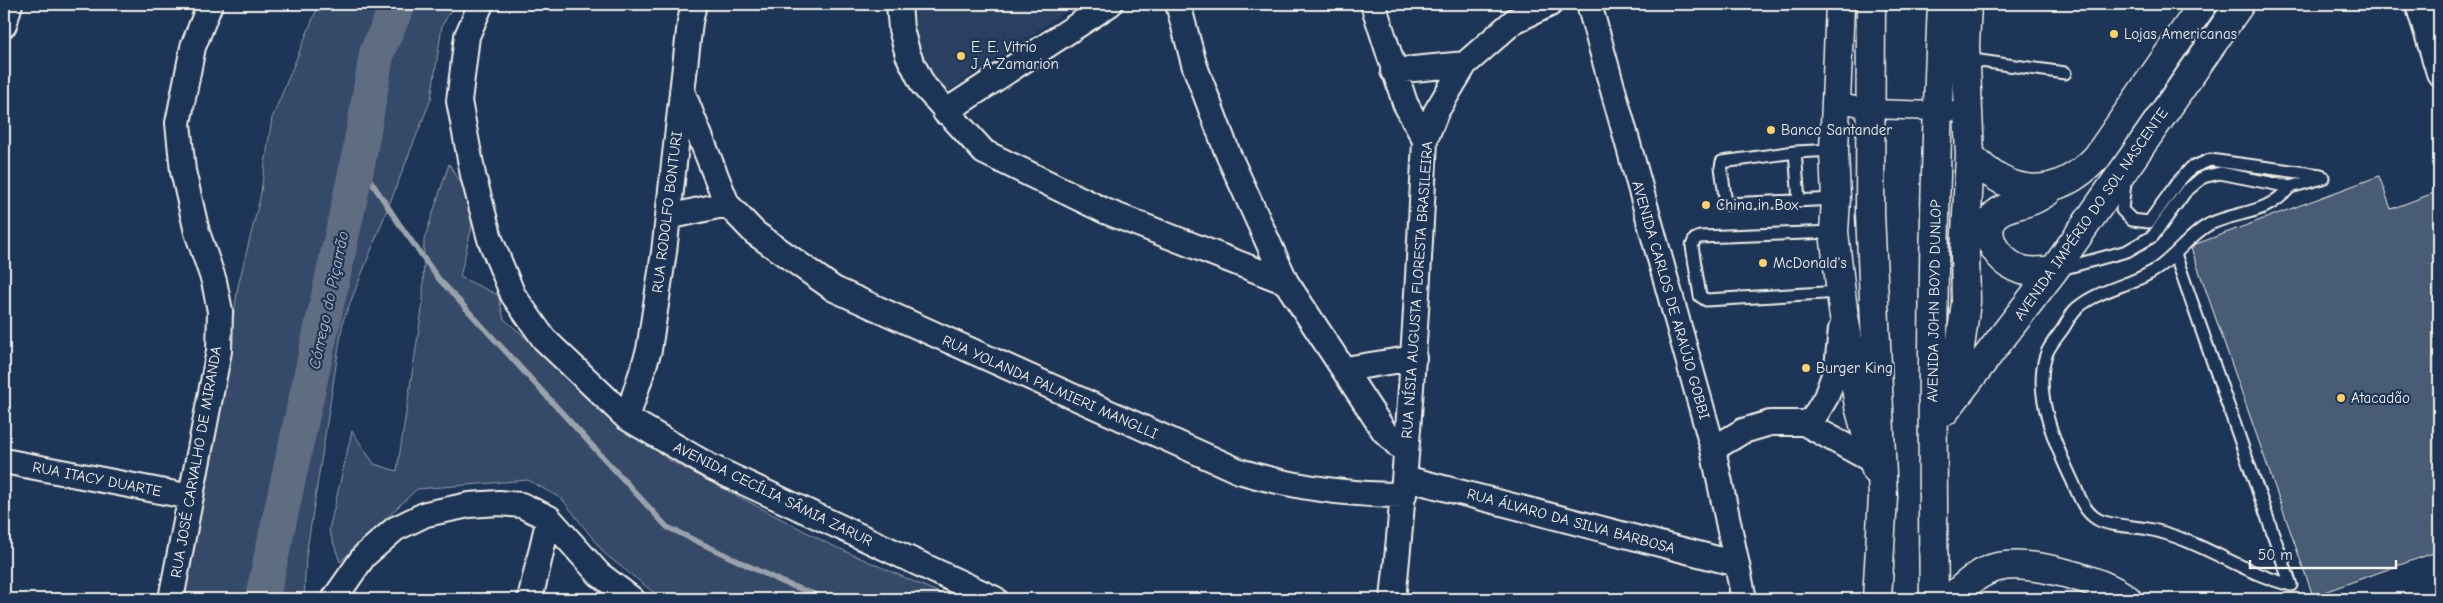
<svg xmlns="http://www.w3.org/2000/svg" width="2443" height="603" font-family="'Comic Neue',sans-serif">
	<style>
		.built { fill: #2a4060 }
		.green { fill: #354a67; stroke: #949ea8 }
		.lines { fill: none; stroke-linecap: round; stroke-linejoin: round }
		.stream { stroke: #9aa2ab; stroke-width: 5.5 }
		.river { stroke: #5e6d82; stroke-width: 35 }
		.building { fill: #485b74; stroke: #f4f1e8 }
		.service-casing { stroke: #f4f1e8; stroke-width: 15 }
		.pedestrian-casing { stroke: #f4f1e8; stroke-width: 21 }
		.minor-casing { stroke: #f4f1e8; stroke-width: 28 }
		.secondary-casing { stroke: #f4f1e8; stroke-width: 31 }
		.primary-casing { stroke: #f4f1e8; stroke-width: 31 }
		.service { stroke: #1d3557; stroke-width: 11 }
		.pedestrian { stroke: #1d3557; stroke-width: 18 }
		.minor { stroke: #1d3557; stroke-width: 24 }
		.secondary { stroke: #1d3557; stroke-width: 28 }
		.primary { stroke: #1d3557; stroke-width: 28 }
		.poi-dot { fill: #ffd166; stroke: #1d3557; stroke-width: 2 }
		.labels { text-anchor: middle; stroke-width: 4.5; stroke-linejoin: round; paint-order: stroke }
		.poi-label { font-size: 15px; fill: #f4f1e8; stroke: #1d3557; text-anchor: start }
		.street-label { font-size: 15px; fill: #f4f1e8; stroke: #1d3557 }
		.water-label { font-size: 16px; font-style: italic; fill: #c0c3c4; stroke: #1d3557 }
	</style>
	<rect width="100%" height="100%" fill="#1d3557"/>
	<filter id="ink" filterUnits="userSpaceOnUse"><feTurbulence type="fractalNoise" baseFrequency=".02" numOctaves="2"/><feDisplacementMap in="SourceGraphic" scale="10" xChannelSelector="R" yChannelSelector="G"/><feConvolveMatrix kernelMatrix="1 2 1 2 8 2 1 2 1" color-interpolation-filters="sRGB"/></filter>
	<g filter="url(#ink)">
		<path class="built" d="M910,4H1077L944,94L928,75L916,37Z"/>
		<path class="green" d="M319,4H454L442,26L431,99L343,321L306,556L304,599H184L212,458L238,286L260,198L272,118Z
			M449,164L467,193L472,226L460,277L498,295L504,319L667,459L829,544L953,599H662L605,554L562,499L528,480L417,489L340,562L329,530L352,431L374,464L397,471L423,303L424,240Z"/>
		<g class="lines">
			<path class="stream" d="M358,162L400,225L438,278L667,527L782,582L827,599"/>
			<path class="river" d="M262,599L358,162L377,52L398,4"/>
		</g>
		<path class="building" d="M2379,176L2391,209L2439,191V551L2313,596L2191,248L2196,244Z"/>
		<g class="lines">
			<defs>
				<path id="service" d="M1966,59L2065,73
					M1795,152L1834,150
					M2290,187C2266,216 2240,210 2210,224C2191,233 2172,261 2152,272C2128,286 2098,290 2077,308C2071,313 2067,323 2062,330C2057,337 2049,346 2046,355C2033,393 2055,444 2071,478C2078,492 2082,510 2097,519C2108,526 2134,526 2148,529C2200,539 2241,573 2291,585
					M1799,200L1795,152L1722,162L1721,167L1726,204L1836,199
					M1834,232L1700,237L1695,239L1692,246L1700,296L1706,300L1841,292
					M2175,254L2291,585
					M2061,269L2127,251L2153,236L2185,192L2203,177L2220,173L2290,187L2323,178L2321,175L2210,160L2191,168L2177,183L2149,222L2132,220L2122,210L2125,183"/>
				<path id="pedestrian" d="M1836,102L1870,109L1968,112"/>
				<path id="minor" d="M481,4L467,36L459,101L473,175L490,239L513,295L544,339L627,418L711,467L995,599
					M899,4L901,29L908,55L923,85L984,152L1105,211L1286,282
					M1178,4L1194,64L1228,154L1286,282L1384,431L1406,453
					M1373,4L1405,103L1425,140
					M1589,4L1713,449L1744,599
					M2418,4L2439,73
					M4,25L10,4
					M1393,71L1465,64
					M682,91L727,204L755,233L834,289L1239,471C1292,487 1348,495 1404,495
					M945,112L1110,4
					M668,217L727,204
					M1345,369L1414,358
					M627,418L649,350L664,252L690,22L694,4
					M1804,423L1873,461
					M1713,449L1743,431L1770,423H1804L1813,419L1826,397L1837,367L1841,329
					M4,461L191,497
					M1405,478L1737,564
					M171,599L219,351L220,311L214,281L197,232L183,171L178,123L193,47L210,4
					M334,599L364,556L395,529L426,514L469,505L499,503L521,505L549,518L599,574L632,599
					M530,599L549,518
					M1393,599C1409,446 1418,293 1425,140L1436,112L1465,64L1514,21L1550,4"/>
				<path id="secondary" d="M1840,4L1834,150L1836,199L1834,232L1843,310L1859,406L1876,470
					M1970,155C2010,198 2056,201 2097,157L2203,4
					M2047,192C2042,195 2036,199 2030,201C2018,206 2000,206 1993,218C1980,241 2006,269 2027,271C2036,272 2046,271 2054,270
					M1947,400L1960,348L1966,302L1965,253L1970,155L1965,45L1967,4
					M1945,411L2054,270L2240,4"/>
				<path id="primary" d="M1871,4L1870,213L1883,497L1877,599
					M1934,599C1931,401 1933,202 1942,4
					M1950,599C1963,587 1979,571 1998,567C2030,560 2100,579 2127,599"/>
			</defs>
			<use href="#service" class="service-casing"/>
			<use href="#pedestrian" class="pedestrian-casing"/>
			<use href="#minor" class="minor-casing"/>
			<use href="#secondary" class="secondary-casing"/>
			<use href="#primary" class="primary-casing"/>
			<use href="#service" class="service"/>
			<use href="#pedestrian" class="pedestrian"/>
			<use href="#minor" class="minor"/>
			<use href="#secondary" class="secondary"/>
			<use href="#primary" class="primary"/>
		</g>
	</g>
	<g class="poi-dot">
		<circle cx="2114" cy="34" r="5"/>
		<circle cx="961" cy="56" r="5"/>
		<circle cx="1771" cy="130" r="5"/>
		<circle cx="1706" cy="205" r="5"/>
		<circle cx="1763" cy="263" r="5"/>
		<circle cx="1806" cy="368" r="5"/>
		<circle cx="2341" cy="398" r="5"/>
	</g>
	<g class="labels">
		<g class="poi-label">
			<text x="2124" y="39">Lojas Americanas</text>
			<text x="971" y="52">E. E. Vitrio<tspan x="971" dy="17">J A Zamarion</tspan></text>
			<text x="1781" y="135">Banco Santander</text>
			<text x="1716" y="210">China in Box</text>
			<text x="1773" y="268">McDonald's</text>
			<text x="1816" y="373">Burger King</text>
			<text x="2351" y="403">Atacadão</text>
		</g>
		<g class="street-label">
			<text transform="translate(667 212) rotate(-83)" y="5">RUA RODOLFO BONTURI</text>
			<text transform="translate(2091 214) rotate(-55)" y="5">AVENIDA IMPÉRIO DO SOL NASCENTE</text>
			<text transform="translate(1417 290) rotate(-86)" y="5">RUA NÍSIA AUGUSTA FLORESTA BRASILEIRA</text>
			<text transform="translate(1671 300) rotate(74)" y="5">AVENIDA CARLOS DE ARAÚJO GOBBI</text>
			<text transform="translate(1934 301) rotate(-89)" y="5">AVENIDA JOHN BOYD DUNLOP</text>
			<text transform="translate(1050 387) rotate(24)" y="5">RUA YOLANDA PALMIERI MANGLLI</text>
			<text transform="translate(196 462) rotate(-80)" y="5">RUA JOSÉ CARVALHO DE MIRANDA</text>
			<text transform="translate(97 479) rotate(11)" y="5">RUA ITACY DUARTE</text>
			<text transform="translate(773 494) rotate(26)" y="5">AVENIDA CECÍLIA SÂMIA ZARUR</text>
			<text transform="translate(1571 521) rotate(15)" y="5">RUA ÁLVARO DA SILVA BARBOSA</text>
		</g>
		<g class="water-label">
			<text transform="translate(328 300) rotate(-78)" y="6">Córrego do Piçarrão</text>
		</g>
	</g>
	<rect width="2443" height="603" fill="none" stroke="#1d3557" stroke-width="20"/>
	<rect x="10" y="10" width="2423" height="583" fill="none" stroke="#f4f1e8" stroke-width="2" filter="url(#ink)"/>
	<path d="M2250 560v8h146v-8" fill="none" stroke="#f4f1e8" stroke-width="2.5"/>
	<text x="2258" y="560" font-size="15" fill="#f4f1e8" stroke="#1d3557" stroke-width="4" paint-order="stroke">50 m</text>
</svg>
